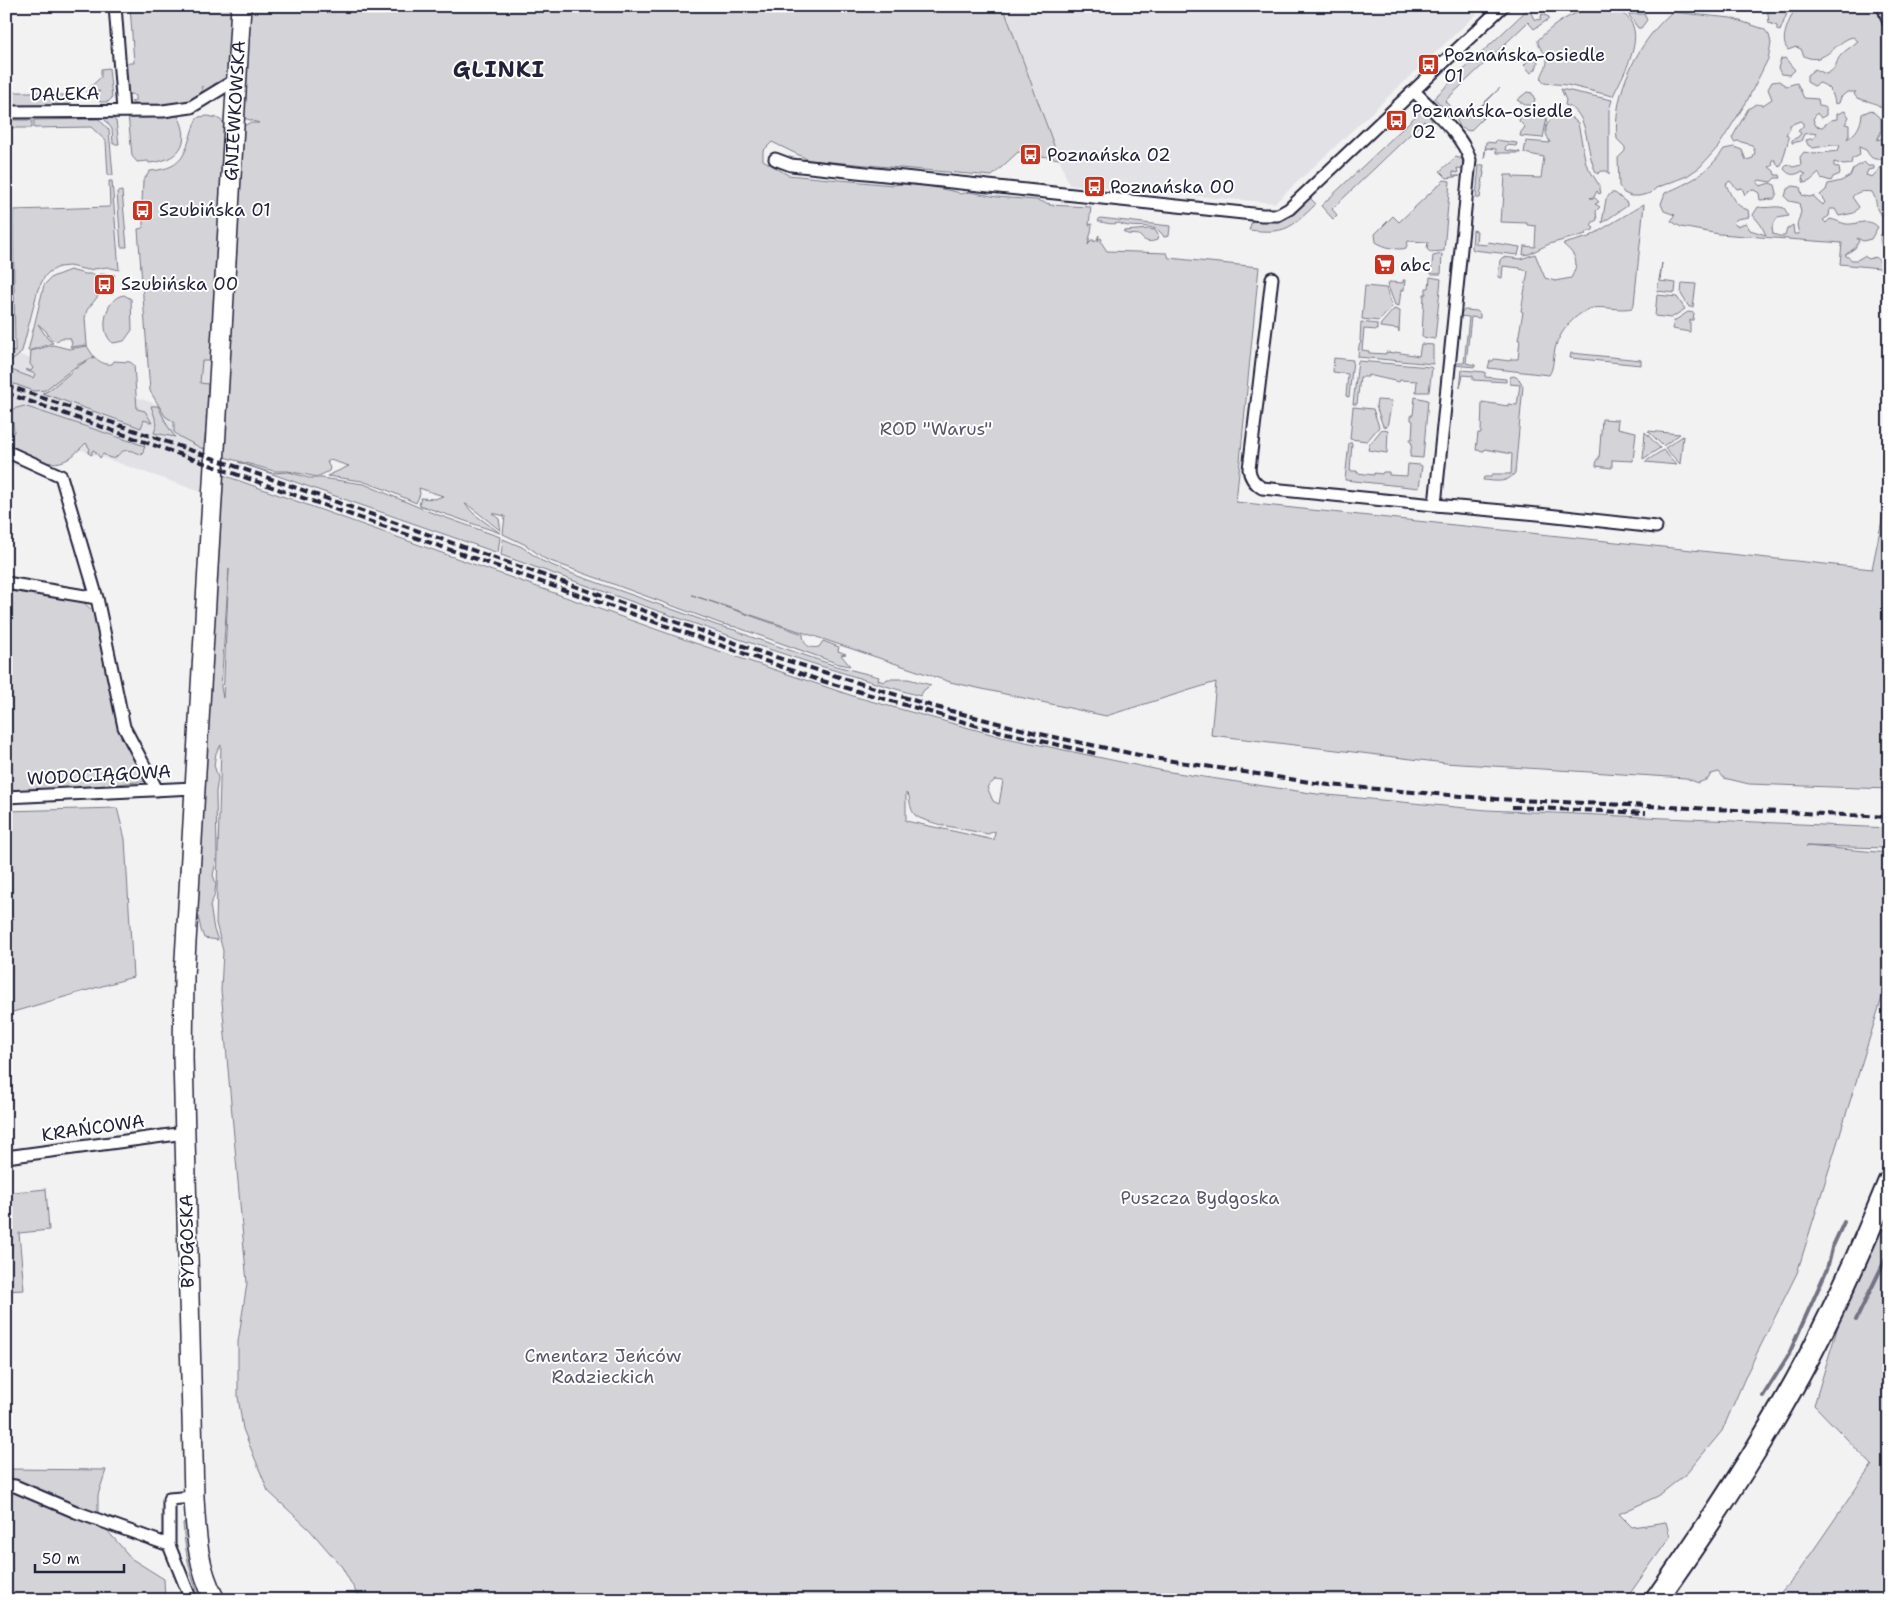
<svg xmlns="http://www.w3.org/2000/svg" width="1895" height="1606" font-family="'Shantell Sans',sans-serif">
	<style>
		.built { fill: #e2e2e6 }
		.green { fill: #d3d3d8; stroke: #7a7a8a; fill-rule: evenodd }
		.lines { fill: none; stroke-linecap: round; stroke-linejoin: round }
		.stream { stroke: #727282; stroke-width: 4 }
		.street-casing { stroke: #22223b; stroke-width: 15 }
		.primary-casing { stroke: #22223b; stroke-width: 22 }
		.highway-casing { stroke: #22223b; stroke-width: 25 }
		.street { stroke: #fff; stroke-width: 11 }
		.primary { stroke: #fff; stroke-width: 19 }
		.highway { stroke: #fff; stroke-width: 21 }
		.rail { stroke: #22223b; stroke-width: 4; stroke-dasharray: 8 4; stroke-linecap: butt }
		.labels { text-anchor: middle; stroke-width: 4; stroke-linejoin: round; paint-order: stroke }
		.poi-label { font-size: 18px; fill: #22223b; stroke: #fff; text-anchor: start }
		.street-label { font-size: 18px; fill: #22223b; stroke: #fff }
		.park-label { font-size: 18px; fill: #57576a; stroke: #fff }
		.district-label { font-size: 22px; font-weight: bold; letter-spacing: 1px; fill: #22223b; stroke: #fff }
	</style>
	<rect width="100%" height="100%" fill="#f2f2f3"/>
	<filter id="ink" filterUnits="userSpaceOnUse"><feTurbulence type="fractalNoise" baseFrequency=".02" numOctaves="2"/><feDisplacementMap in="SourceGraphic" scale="10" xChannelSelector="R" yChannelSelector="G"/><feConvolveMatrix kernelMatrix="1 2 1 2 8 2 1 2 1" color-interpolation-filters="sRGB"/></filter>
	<g filter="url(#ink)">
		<path class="built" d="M1003,6H1485L1275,203L1069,185Z
			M6,350L206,422L201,492L10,425L21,468L6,463Z
			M202,360L210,361L208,384H200Z"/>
		<path class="green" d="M130,6H231L229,58L227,77L224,82L214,84L212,88L202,94V86L201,95L178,105L139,107L131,102L135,101V96L132,94L127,95L125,63H134Z
			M250,6H1003L1059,159L1018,152L992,176L809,160L772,142L763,151V160L788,175L893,185L912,183L957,192L960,194L970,192L997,197L1036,200L1050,204L1049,205L1091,207L1089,225L1092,224C1092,231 1089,238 1088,245L1091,240H1094V242L1096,241L1099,235L1098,241L1100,238L1102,239L1101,242L1107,251L1167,253L1169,258L1259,267L1236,502L1872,569L1889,486V789L1749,784L1724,778L1719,772L1711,774L1708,779L1698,783L1686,778L1445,763L1211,735L1216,682L1106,716L950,682L692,595L803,634C803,645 809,649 819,647L823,641L839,647L838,651L846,654L841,655L850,666L839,664L736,627L722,624L545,559L526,545L503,534L505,516L492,513L499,519L501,531C494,526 470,505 465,504L474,514L500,533L419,505L421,498L435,499L443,496L419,488L420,494L416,503L387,490L362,481L327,476L349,466L330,460L327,462L330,468L329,471L317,477L288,471H274L224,457L244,126L249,123H259L244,118Z
			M1531,6H1535L1530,11L1534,19L1540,20L1542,14L1549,17V19L1534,29L1528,22L1445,101L1451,108L1448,110L1442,106L1434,98Z
			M1767,6H1790L1780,31L1777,30V26L1769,23Z
			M1796,6H1877L1889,40V119C1879,101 1875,104 1857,98L1854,94L1856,92H1847L1841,97L1839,103L1835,104C1834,94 1830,87 1820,83L1814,86L1807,82V75L1815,69L1826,74C1839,68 1834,63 1841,55C1846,50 1852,46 1858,41L1853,37C1836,40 1825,67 1804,56L1801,49L1796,47L1788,50C1778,39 1791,18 1796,6Z
			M1593,8C1601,8 1612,8 1620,12C1652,29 1623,74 1613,96L1567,85L1544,83C1537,77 1547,70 1547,61C1547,52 1537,48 1538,40C1554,24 1570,13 1593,8Z
			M1672,12L1731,18L1764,29L1769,35L1771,43L1768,59L1747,101L1718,147L1700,167L1687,176L1656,188L1651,193L1639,196H1631L1624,193L1619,186L1618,158L1625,151V147L1617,139C1612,93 1638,42 1672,12Z
			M1628,14H1644L1647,20L1641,28H1638Z
			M6,21L10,92H52V95H71V106H12L10,102Z
			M1526,51H1530L1538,62L1536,69L1531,73L1524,65L1532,57Z
			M1785,58L1795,70L1790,75L1781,74L1778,68L1781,59Z
			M109,68L112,98L108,102H100L97,95H90L97,94L100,91L87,93L86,91L101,77V69Z
			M1779,81L1786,86L1797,83L1804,98L1818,99L1819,105L1826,108V115L1821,118L1817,113L1813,119L1816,126L1822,127L1831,120L1837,119V114L1845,111L1849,117L1845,124L1849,125V135L1847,139C1857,133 1861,125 1862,114L1871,110L1881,119V132L1877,140L1884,138L1887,145L1882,159C1872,160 1871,158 1866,150L1859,147L1860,155L1852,159L1851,164L1844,165L1834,162V166L1839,168L1840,174L1833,177L1831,181L1821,178L1819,173L1810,181L1804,183L1802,177L1806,174L1801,172C1793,176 1789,175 1784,169L1787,164L1793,167L1801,165L1800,157L1804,152L1814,154L1838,151L1840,145H1833L1813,148L1808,145L1806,140L1814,138L1817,134L1811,133L1804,134L1801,141L1792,143V140L1798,137L1801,133L1798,131L1803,127V123L1800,121L1790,125V129L1786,134L1789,138L1781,166L1779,167L1775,160H1772L1773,165L1769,167L1774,171L1775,175H1780L1781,178H1775L1771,182L1759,180L1757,183L1760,186L1770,183L1775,185L1777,193L1774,199L1760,200L1759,193L1754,190L1748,191L1745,195L1742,188L1737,189L1730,181L1726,184C1731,196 1735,206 1748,210L1749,217L1737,219L1733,223L1737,226L1746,223L1750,230L1766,235L1761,225L1753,215L1758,207C1768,209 1775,205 1784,208L1789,216L1777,218L1772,227L1773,234L1779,236H1785L1787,229L1793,225L1794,234H1799L1797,225L1801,212L1799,203L1789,201L1785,197L1787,189L1793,186L1800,187L1802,195L1809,197L1813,196L1823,205L1825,202L1820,195L1826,190L1828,184L1841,181L1850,176L1853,169L1864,162L1868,166H1874V169L1868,170L1866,175L1872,177L1883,165L1889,167V177L1886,180L1889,184L1886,188L1889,193V220C1870,209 1881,207 1872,192C1864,191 1857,191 1852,197L1859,207L1854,213L1839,216L1835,209H1830L1829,216L1823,220L1826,223L1830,219C1836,220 1841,223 1846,224C1859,225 1868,217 1878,227L1871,239L1863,241L1857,238L1859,241L1855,248L1845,255L1852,260H1857L1864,256L1869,259L1875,257L1883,264L1887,257L1886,251C1881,247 1879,241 1881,234L1885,233L1889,239V269L1840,264L1842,243L1719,234L1681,227L1671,221L1675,215L1664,211L1661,204L1665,193C1691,182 1708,173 1724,149L1734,147L1742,150L1746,160L1753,158L1755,152L1752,145L1738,141L1734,142L1732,138L1748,109L1756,104L1763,105L1772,99L1768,89L1772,82Z
			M1500,88L1482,106L1488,113L1470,131C1461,129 1458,126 1456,117L1466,108L1472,114Z
			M1561,89L1612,100L1609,110V174L1607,171H1602L1597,174C1584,152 1591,111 1565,105L1566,100Z
			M1527,92L1532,93L1535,100L1532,105H1525L1517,100Z
			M1423,109L1432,120L1430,127L1424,121L1332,209L1337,215L1333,219L1321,206Z
			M1522,113L1547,117L1543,138L1520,136L1521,132L1525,127L1519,121Z
			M128,114H175L178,116C193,144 177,161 149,163L148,161L137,162L132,156Z
			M1561,115L1572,118L1578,123L1586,164L1599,185L1601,193L1599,194L1597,191L1594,197L1590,198H1595L1599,202L1595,204L1600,207L1596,211L1597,220L1593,222L1591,226L1594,228L1592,231H1588L1586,234L1549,244L1529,254L1523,255L1524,246L1535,247L1536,226L1527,225V223L1500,222L1501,208L1503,207L1505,175H1513V177L1541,178L1544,157L1524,153L1526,141L1550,143C1549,139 1546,136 1546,132C1545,122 1553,117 1561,115Z
			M102,116H110L116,121L119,144H113L112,129Z
			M208,116L217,118L225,123L210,361H202L200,383L208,384V415L206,416L207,424L203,449L180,437L174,432V422L165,416L150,391L138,229L143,228V217L147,216L145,203H142L143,181L150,171C189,168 184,149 196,120L199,117Z
			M99,119L109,130L113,175H108L106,141L91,127L34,128V120Z
			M12,120H32V128H12Z
			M1496,140L1517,143L1516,146L1506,145L1505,150L1520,152V153H1496V149L1486,148L1484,159L1486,142L1495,143Z
			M1456,157L1462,159L1464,169L1457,168L1458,173L1453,172V176H1460L1447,178L1440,171Z
			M1479,165H1484L1483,172H1484L1480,198H1476Z
			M1444,180L1450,181L1444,251L1430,252L1427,249L1428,242L1408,241L1406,248C1399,251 1383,247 1376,242L1375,234L1393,216L1399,222Z
			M109,181H112L119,270L107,267L88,270L69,266L59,267L49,272L45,276L38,289L22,351C18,357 14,361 6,360V350L15,352L13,210L110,207Z
			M122,191L127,247H121L117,192Z
			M1611,193H1615L1627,203V206L1602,223L1606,199Z
			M1310,198L1316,204C1290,229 1286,234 1249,230L1252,221L1280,220L1290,215Z
			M1644,204L1634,304L1632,308C1619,311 1606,306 1593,308C1576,312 1559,332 1555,349C1553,357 1554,368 1549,375L1488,368L1490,361H1493L1494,359L1510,361L1511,359H1518L1520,340H1518L1523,312L1521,311L1528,271L1520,269V268L1503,266L1502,278L1498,277L1500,260L1503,257L1521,259L1535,254L1545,278L1555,281L1571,278C1580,262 1576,255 1563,244L1589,237Z
			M1100,218L1170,226L1169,236L1164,237C1155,220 1133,231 1119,223C1112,225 1105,223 1098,221Z
			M1149,229L1155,230L1158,235L1157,240C1149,243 1145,242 1139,235L1127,234L1123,231Z
			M1473,230L1477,231L1476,244L1487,245L1488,242L1520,247L1518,255L1473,250L1472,248Z
			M1442,254L1441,274H1431L1433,256Z
			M1662,263L1660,281L1676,283L1675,293L1657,291Z
			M70,270L85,274H94L96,280L100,278L99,274L115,275L87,310L85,318L87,345L70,347L72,343L70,338H61L57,341L51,340L46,331L38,324L48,339L53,343L28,351L44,285L52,277Z
			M1430,277L1441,279L1435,339L1422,337L1424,294H1426V288H1429Z
			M1403,280H1405L1404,290H1401L1399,306L1395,305L1388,286L1389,282L1403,283Z
			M1682,283L1696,284L1693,307H1689L1681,294Z
			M1365,286L1386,288L1392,307L1379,321L1362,319Z
			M124,295L131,299L132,330L124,341L113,343C98,333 105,297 124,295Z
			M1657,295L1677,297L1685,309L1671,318L1655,316Z
			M1394,309L1400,311L1399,332L1398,329L1380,327L1381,324Z
			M1465,310L1477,311L1480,314V318L1471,317L1466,363L1475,365V367L1455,365V363H1464L1469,317L1460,316L1461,312Z
			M1688,312L1694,313L1693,320H1690V332L1672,329L1674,321Z
			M1361,322L1377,324V330L1364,329L1362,350L1369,351V353L1386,354V352L1395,353V352L1419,356L1421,344L1433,345V364L1358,357L1359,345L1361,343L1360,340Z
			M53,345L69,349L87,346L94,357L79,364L45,390L34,391L6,381V368L33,378L35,374L25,370L26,369L31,371L33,368L30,364L31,351Z
			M1571,353L1641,360V365L1570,358Z
			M94,357C100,362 105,365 112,364L114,361L130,362L134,365L137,409L145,411L152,423L144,420L141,428L42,393L48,391L80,365Z
			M1334,358L1353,360L1349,397L1346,396L1348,374L1333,372Z
			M1358,361L1430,367L1432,368L1429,392H1416L1417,381L1400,380L1399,382L1368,375V377H1360L1357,404H1353Z
			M1462,370L1485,372V377L1506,379V382L1473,380V376L1463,375L1460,388Z
			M1514,376L1519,379L1523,386L1515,473C1506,484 1496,481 1483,480L1484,477H1491L1492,474H1511L1512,454L1485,449L1484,451L1476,450L1478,433H1481L1482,402L1508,406V404L1517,405L1520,385L1510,384V377Z
			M1415,397L1428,400L1423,458L1410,457L1412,443L1410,442V439H1412L1413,421L1411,420V415H1413Z
			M1377,400L1392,401L1387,427L1383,426L1376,406Z
			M24,406L145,446L142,455C117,442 120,461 111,458C108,458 106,455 103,454L100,458L94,450L92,451V455L88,453L90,449L86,443C80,448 75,455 68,459C48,470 25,455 6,448V432H14L13,423L6,411Z
			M151,406H158L167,425L175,437L154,433L157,424Z
			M1353,407L1373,409L1379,427L1367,441L1350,439Z
			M1602,419L1618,420L1617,428L1636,432L1633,461L1612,460V468L1596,466L1597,459H1599Z
			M1382,429L1388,430L1387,453L1368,450L1369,445Z
			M1648,431L1680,434L1663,446Z
			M1645,432L1660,448L1643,459Z
			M1683,436L1680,464L1665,448Z
			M1349,443H1352L1350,471H1357V473L1374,475V473L1382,474L1383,472H1389V475L1407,476L1408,464L1420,465L1422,466L1419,488L1345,480Z
			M1663,450L1677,465L1645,462Z
			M238,462L272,473L289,472L309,478H321L364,484L430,512L500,537L498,553Z
			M223,475L689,641L856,697L1002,737L1164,771L1317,794L1487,810L1889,828V848L1806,846L1889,853V975L1797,1273L1747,1373L1722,1431L1687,1473L1658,1496L1619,1514L1632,1527L1666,1522L1670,1537L1631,1592L1625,1600H363L357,1594L342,1567L310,1530L268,1491L243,1429L238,1397V1342L247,1283L221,990L223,951L216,923L221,745L216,753L214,765L218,778L216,792L217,857L213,875L216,884L214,897L210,905L214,930L218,940L204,938L201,930L197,911ZM229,569L223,698L221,687ZM995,780L1003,781L999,804L993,801L987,787ZM906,793L909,796C910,802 910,809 915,815C922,823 974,831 988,834L995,831L994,840L906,821Z
			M503,539L522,547L542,561L573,574L719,626L735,630L751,637L836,666L879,677L878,680L884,682L887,679H908L931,685L924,690L920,696C778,656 640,604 501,555Z
			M6,588L55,595L83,602L95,613L110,671L121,735L150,777L147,781L6,795Z
			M117,808L125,839L133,977L6,1014V811Z
			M46,1189L49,1230L19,1233L24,1290L6,1291V1193Z
			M1889,1198V1600H1774L1797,1574L1872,1465L1814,1405L1848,1293Z
			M6,1469L106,1470L98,1495V1520L132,1559L164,1579L165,1600H6Z
			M185,1522L190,1559L195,1576L205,1600H201C189,1575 185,1550 183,1523Z"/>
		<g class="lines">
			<path class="stream" d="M1856,1320L1889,1252
				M1763,1396L1788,1356L1827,1269L1832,1248L1844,1222"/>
			<defs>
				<path id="street" d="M115,6L123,110
					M1883,6L1889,23
					M1414,91C1432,110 1463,135 1470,160L1435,505L1538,514L1656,527
					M6,112L163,111L191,107L237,79
					M775,159L791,165L1262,215H1278L1289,209L1503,6
					M1272,278L1249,469C1250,478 1254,483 1262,488L1435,505
					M6,451L61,476L97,598L124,727L157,790
					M6,583L97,598
					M6,797L194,788
					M6,1157L185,1133
					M6,1485L15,1486L76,1512L169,1545
					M191,1600L169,1545V1499L194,1497"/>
				<g id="primary">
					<path id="s1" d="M215,1600C197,1566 196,1534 194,1497L183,1057L184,976L241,6"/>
				</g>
				<path id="highway" d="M1656,1600C1712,1521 1765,1441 1810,1355C1839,1299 1865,1241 1889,1182"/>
			</defs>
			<use href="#street" class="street-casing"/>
			<use href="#primary" class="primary-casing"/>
			<use href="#highway" class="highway-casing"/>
			<use href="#street" class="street"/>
			<use href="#primary" class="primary"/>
			<use href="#highway" class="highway"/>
			<path class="rail" d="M6,385L766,654L932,706L1040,734L1153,758L1329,785L1496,799L1889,817
				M6,393L819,680L985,728L1098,754
				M1512,807L1646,813"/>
		</g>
	</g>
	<defs>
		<symbol id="bus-square" viewBox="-11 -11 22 22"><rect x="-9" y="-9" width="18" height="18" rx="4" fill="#c8321e" stroke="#fff"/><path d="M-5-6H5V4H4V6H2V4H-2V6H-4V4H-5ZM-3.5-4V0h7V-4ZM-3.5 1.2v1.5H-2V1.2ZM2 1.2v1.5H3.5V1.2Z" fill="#fff"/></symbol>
		<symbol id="supermarket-square" viewBox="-11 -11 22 22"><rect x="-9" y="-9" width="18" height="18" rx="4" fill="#c8321e" stroke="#fff"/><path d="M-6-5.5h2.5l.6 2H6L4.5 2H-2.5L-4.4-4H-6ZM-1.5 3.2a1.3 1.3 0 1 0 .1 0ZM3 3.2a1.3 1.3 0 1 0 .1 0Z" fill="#fff"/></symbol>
	</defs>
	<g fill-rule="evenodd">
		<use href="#bus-square" x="1416" y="52" width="25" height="25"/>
		<use href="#bus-square" x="1384" y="108" width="25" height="25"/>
		<use href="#bus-square" x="1018" y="142" width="25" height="25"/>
		<use href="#bus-square" x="1082" y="174" width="25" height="25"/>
		<use href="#bus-square" x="130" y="198" width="25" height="25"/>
		<use href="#supermarket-square" x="1372" y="252" width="25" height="25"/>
		<use href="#bus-square" x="92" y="272" width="25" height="25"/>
	</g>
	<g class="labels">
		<g class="poi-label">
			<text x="1444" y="61">Poznańska-osiedle<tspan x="1444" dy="21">01</tspan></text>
			<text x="1412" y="117">Poznańska-osiedle<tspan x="1412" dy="21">02</tspan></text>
			<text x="1047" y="161">Poznańska 02</text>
			<text x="1110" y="193">Poznańska 00</text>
			<text x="159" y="216">Szubińska 01</text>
			<text x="1400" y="271">abc</text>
			<text x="121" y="290">Szubińska 00</text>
		</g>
		<g class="street-label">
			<text transform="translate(65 94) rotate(-1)" y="6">DALEKA</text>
			<text dy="6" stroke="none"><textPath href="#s1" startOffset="1494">GNIEWKOWSKA</textPath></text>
			<text transform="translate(99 775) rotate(-3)" y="6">WODOCIĄGOWA</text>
			<text transform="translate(93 1128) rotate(-8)" y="6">KRAŃCOWA</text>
			<text transform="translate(187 1241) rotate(-91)" y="6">BYDGOSKA</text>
		</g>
		<g class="park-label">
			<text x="936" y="435">ROD "Warus"</text>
			<text x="1200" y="1204">Puszcza Bydgoska</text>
			<text x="603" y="1362">Cmentarz Jeńców<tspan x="603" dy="21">Radzieckich</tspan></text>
		</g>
		<g class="district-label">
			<text x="499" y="77">GLINKI</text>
		</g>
	</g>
	<rect width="1895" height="1606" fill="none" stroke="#fff" stroke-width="25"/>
	<rect x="12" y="12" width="1870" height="1581" fill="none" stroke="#22223b" stroke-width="2" filter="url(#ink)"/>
	<path d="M35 1564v8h89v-8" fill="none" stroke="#22223b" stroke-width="2.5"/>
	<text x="42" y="1564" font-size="15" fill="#22223b" stroke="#ffffff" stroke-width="4" paint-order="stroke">50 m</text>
</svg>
